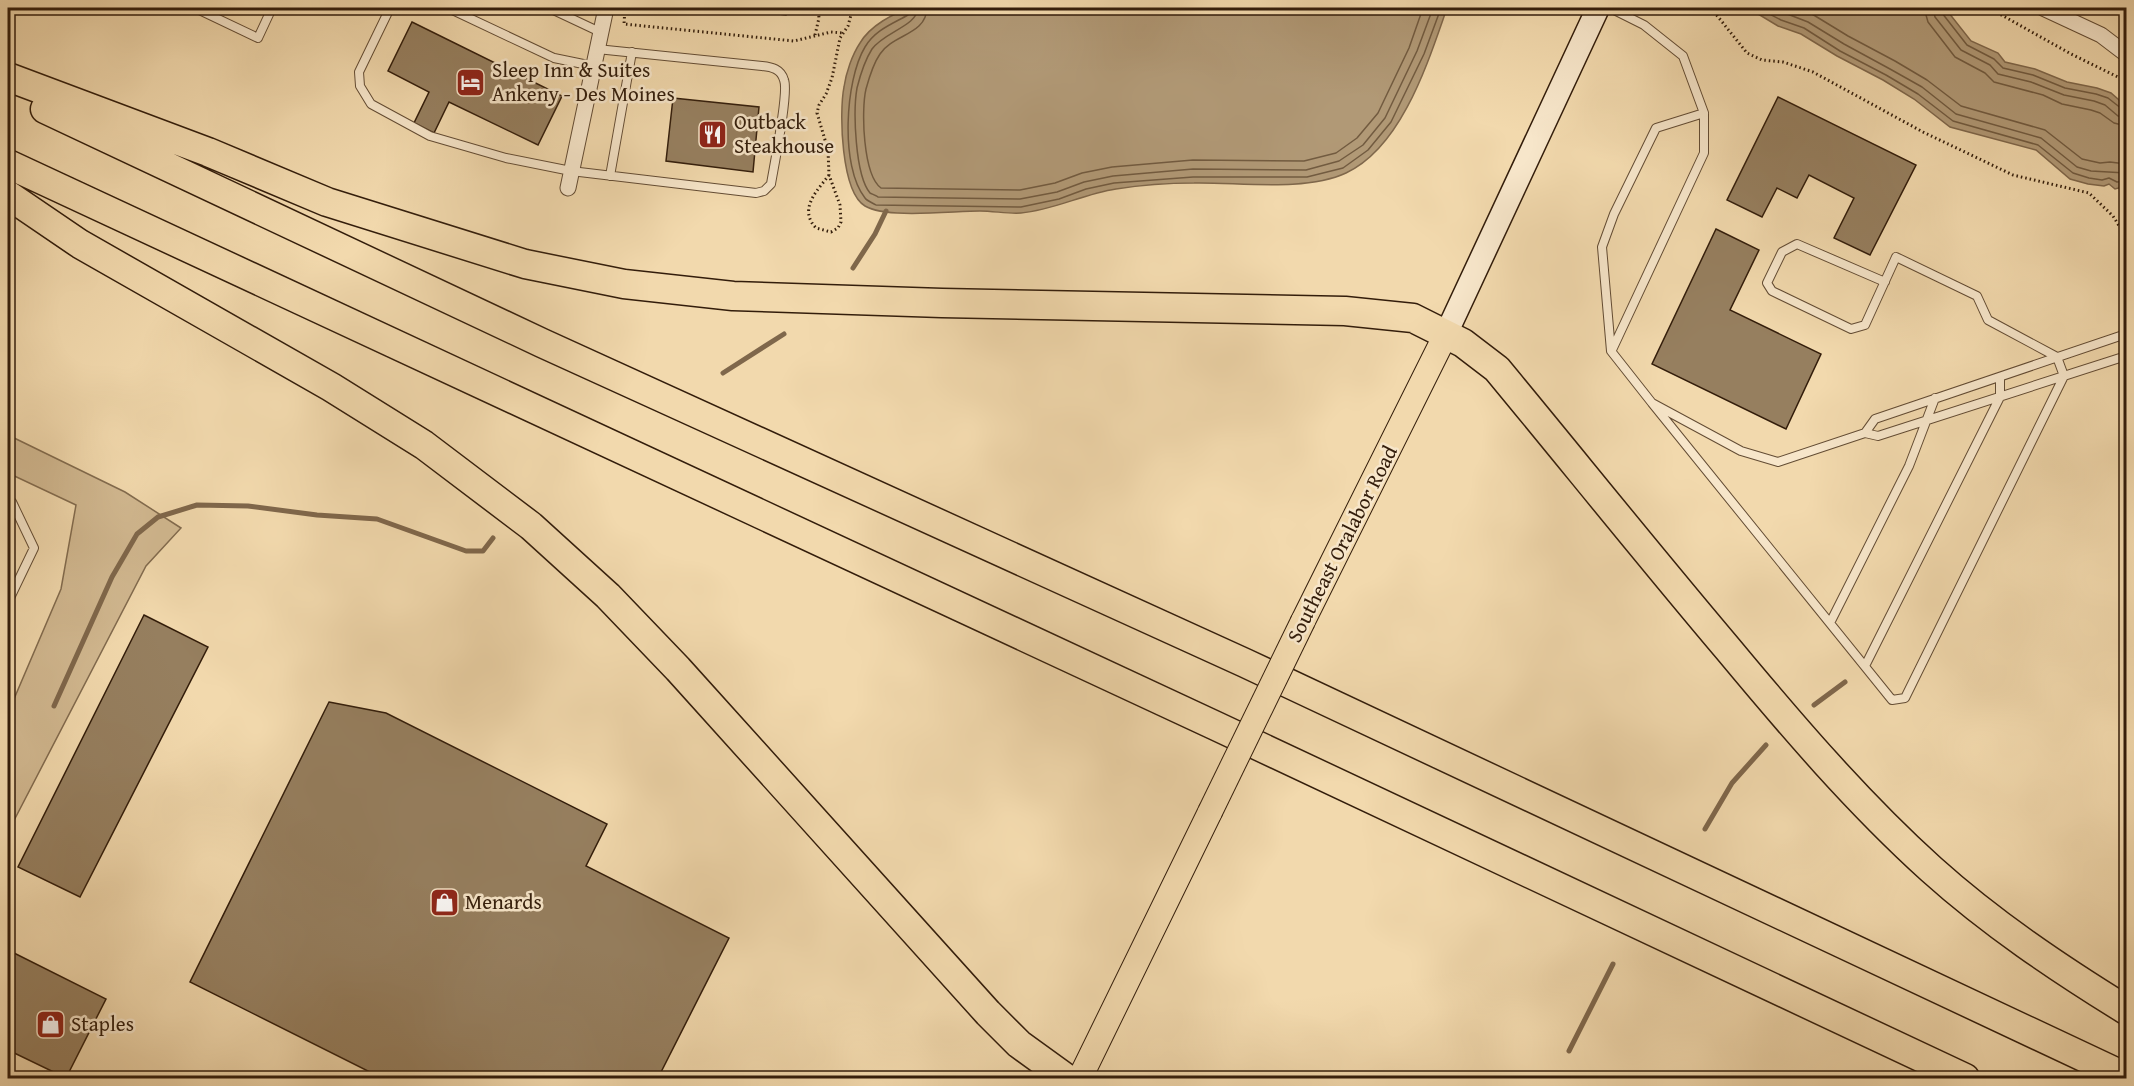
<svg xmlns="http://www.w3.org/2000/svg" width="2134" height="1086" font-family="'Gentium Book Plus',serif">
	<style>
		.green { fill: #d2b991; stroke: #826b4e; stroke-width: 1.5 }
		.water { fill: #b19976; stroke: #7f674b; stroke-width: 1.5 }
		.lines { fill: none; stroke-linecap: round; stroke-linejoin: round }
		.shore { stroke: #725b40; stroke-width: 1.5 }
		.stream { stroke: #7f674b; stroke-width: 5 }
		.building { fill: #967f5f; stroke: #331d0b; stroke-width: 1.5 }
		.lane-casing { stroke: #634c34; stroke-width: 10 }
		.street-casing { stroke: #634c34; stroke-width: 17 }
		.secondary-casing { stroke: #331d0b; stroke-width: 25 }
		.primary-casing { stroke: #331d0b; stroke-width: 26 }
		.highway-casing { stroke: #331d0b; stroke-width: 31 }
		.path { stroke: #331d0b; stroke-width: 3; stroke-dasharray: 1.5 3; stroke-linecap: butt }
		.lane { stroke: #f7e6ca; stroke-width: 8 }
		.street { stroke: #f7e6ca; stroke-width: 15 }
		.secondary { stroke: #f7e6ca; stroke-width: 22 }
		.primary { stroke: #f2d9ad; stroke-width: 24 }
		.highway { stroke: #f2d9ad; stroke-width: 28 }
		.primary-bridge-casing { stroke: #331d0b; stroke-width: 26; stroke-linecap: butt }
		.primary-bridge { stroke: #f2d9ad; stroke-width: 24 }
		.labels { text-anchor: middle; stroke-width: 5; stroke-linejoin: round; paint-order: stroke }
		.poi-label { font-size: 21px; fill: #331d0b; stroke: #f7e6ca; text-anchor: start }
		.street-label { font-size: 21px; fill: #331d0b; stroke: #f7e6ca }
	</style>
	<rect width="100%" height="100%" fill="#f2d9ad"/>
	<filter id="stains"><feTurbulence type="fractalNoise" baseFrequency=".00333" numOctaves="4"/><feColorMatrix values="0 0 0 0 .2 0 0 0 0 .09 0 0 0 0 .02 0 0 0 .5 -.17"/></filter>
	<radialGradient id="worn" r=".72"><stop offset=".6" stop-color="#630" stop-opacity="0"/><stop offset="1" stop-color="#630" stop-opacity=".3"/></radialGradient>
	<path class="green" d="M8,435L125,492L181,528L146,566L8,832V713L61,589L76,505L8,473Z"/>
	<path class="water" d="M912,8H1447C1428,62 1402,147 1346,173C1305,192 1238,182 1194,183C1168,183 1141,185 1116,189C1083,194 1054,210 1021,213C1008,214 994,211 980,211C952,211 887,219 865,206C841,192 839,112 844,87C846,73 852,55 860,43C870,26 893,13 912,8Z
		M1748,8H1945L1971,41L1998,53L2005,62L2035,69L2067,82L2097,88L2111,93L2126,106V177L2124,179L2126,186L2115,189L2109,184L2104,186L2088,184L2070,179L2036,150L1950,127L1914,99L1883,80L1837,56L1801,34L1778,26Z"/>
	<g class="lines">
		<path class="shore" d="M911,8L908,15C892,24 875,30 865,47C845,80 840,167 865,198C867,201 873,203 876,205L1021,207L1059,199L1086,189L1114,183L1193,177H1307L1343,168L1368,150L1391,122L1424,54L1441,8
			M918,8C917,26 884,32 872,49C865,60 860,76 857,88C853,111 855,175 870,193C872,194 877,196 878,197L1020,199L1057,192L1084,182L1113,176L1193,169L1306,170L1339,161L1363,145L1385,118L1417,51L1433,8
			M927,8C926,35 893,34 880,54C873,64 869,78 866,89C861,110 863,175 881,188L1020,190L1055,183L1082,173L1112,167L1193,160L1304,161L1336,153L1357,138L1378,113L1409,48L1423,8
			M1758,8L1781,20L1804,28L1840,51L1886,75L1918,94L1953,121L2038,145L2073,173L2089,178L2102,180L2109,178L2117,182L2126,181
			M1772,8L1808,22L1844,44L1890,69L1922,87L1956,114L2041,138L2077,167L2091,171L2126,173
			M1794,8L1812,14L1848,36L1895,61L1927,80L1961,106L2045,130L2082,159L2100,163L2110,162L2126,164
			M1924,8L1928,22L1955,57L1985,73L1994,82L2043,95L2062,104L2091,110L2100,113L2114,123L2126,126
			M1933,8L1935,17L1961,50L1990,65L1998,74L2031,82L2064,95L2094,101L2105,105L2118,116L2126,117
			M1941,8L1942,13L1967,45L1994,59L2003,68L2033,75L2065,88L2096,94L2108,98L2122,109L2126,110"/>
		<path class="stream" d="M2121,188L2126,198
			M853,268L875,234L886,211
			M723,373L784,334
			M1814,705L1845,682
			M54,706L112,577L137,534L158,517L197,505L248,506L317,515L377,519L466,551H483L493,538
			M1705,829L1732,783L1766,745
			M1569,1051L1613,964"/>
	</g>
	<path class="building" d="M732,8H787L786,15Z
		M412,22L562,96L538,145L449,102L434,133L414,123L429,92L388,71Z
		M1778,97L1916,165L1870,255L1834,238L1854,198L1809,175L1797,198L1777,188L1762,217L1727,200Z
		M673,98L759,107L753,172L666,161Z
		M1716,229L1759,250L1730,310L1821,354L1786,429L1652,364Z
		M144,615L208,647L80,897L18,867Z
		M329,702L386,713L607,824L586,866L729,938L658,1078H368L372,1073L190,982Z
		M8,950L106,999L66,1078L8,1050Z"/>
	<g class="lines">
		<defs>
			<path id="lane" d="M195,8L258,38L272,8
				M390,8L359,72L360,86L371,104L430,136L506,158L571,171L756,193L764,191L771,184C774,166 789,92 784,80C781,69 772,67 762,66L597,49
				M448,8L554,58L593,66
				M549,8L600,32
				M1610,8L1644,25L1683,56L1704,113L1656,128L1614,214L1602,247L1611,351L1652,403L1741,451L1778,462L1865,433
				M610,176L632,52
				M2126,336L2123,335L1875,419L1865,433L1878,436L2126,356
				M1612,350L1704,153V113
				M1652,403L1892,700L1905,698L2064,376L2057,357L1988,320L1977,296L1896,257L1865,325L1851,329L1772,291L1767,283L1782,252L1797,244L1885,282
				M8,500L12,502L34,548L8,602
				M1830,623L1909,466L1935,398
				M1865,666L2000,397V377"/>
			<path id="street" d="M2043,8L2101,35L2126,54
				M568,188L606,8"/>
			<path id="secondary" d="M1446,334L1598,8"/>
			<path id="primary" d="M1303,621L1446,334
				M1080,1078L1210,812"/>
			<path id="highway" d="M8,77L208,152L327,202L525,264L624,284L733,296L942,303L1345,311L1413,318L1463,343L1497,369C1574,462 1650,557 1728,649C1792,726 1857,802 1931,869C1991,923 2058,968 2126,1010
				M45,109L542,343L1245,663L2126,1077
				M8,164L1216,726L1965,1078
				M8,195L80,244L331,387L424,445L531,526L608,596L678,669L988,1013L1019,1044L1066,1078"/>
		</defs>
		<use href="#lane" class="lane-casing"/>
		<use href="#street" class="street-casing"/>
		<use href="#secondary" class="secondary-casing"/>
		<use href="#primary" class="primary-casing"/>
		<use href="#highway" class="highway-casing"/>
		<path class="path" d="M625,8L624,24L794,41L831,32L843,33
			M1711,8L1747,53L1762,60L1783,62L1813,72L1923,132L2013,175L2089,193L2113,216L2126,237
			M1989,8L2071,54L2126,81
			M815,35L819,18L818,8
			M829,175C817,191 798,209 816,228L831,232L838,228L841,222L840,205L829,175L828,150L817,113L819,105L826,94L832,78L840,38L848,26L852,11L857,8"/>
		<use href="#lane" class="lane"/>
		<use href="#street" class="street"/>
		<use href="#secondary" class="secondary"/>
		<use href="#primary" class="primary"/>
		<use href="#highway" class="highway"/>
		<defs>
			<path id="primary-bridge" d="M1210,812L1303,621"/>
		</defs>
		<use href="#primary-bridge" class="primary-bridge-casing"/>
		<use href="#primary-bridge" class="primary-bridge"/>
	</g>
	<defs>
		<symbol id="hotel-square" viewBox="-11 -11 22 22"><rect x="-9" y="-9" width="18" height="18" rx="4" fill="#8f2418" stroke="#f7e6ca"/><path d="M-6-4.5h1.5V1H6V5H4.5V3h-9V5H-6ZM-4 0a1.8 1.8 0 1 1 3.6 0ZM.5 0V-2.5h3Q6-2.5 6 0Z" fill="#fff"/></symbol>
		<symbol id="restaurant-square" viewBox="-11 -11 22 22"><rect x="-9" y="-9" width="18" height="18" rx="4" fill="#8f2418" stroke="#f7e6ca"/><path d="M-5-6h1v4h1v-4h1v4h1v-4h1v5L-1.5 .5V6h-2V.5L-5-1ZM5-6V6H3V1.5H1.5Q1.5-4 5-6Z" fill="#fff"/></symbol>
		<symbol id="shop-square" viewBox="-11 -11 22 22"><rect x="-9" y="-9" width="18" height="18" rx="4" fill="#8f2418" stroke="#f7e6ca"/><path d="M-5-2.5h2.3a2.7 3.5 0 0 1 5.4 0H5L5.5 6h-11ZM-1.5-2.5h3a1.5 2.3 0 0 0-3 0Z" fill="#fff"/></symbol>
	</defs>
	<g fill-rule="evenodd">
		<use href="#hotel-square" x="454" y="66" width="33" height="33"/>
		<use href="#restaurant-square" x="696" y="118" width="33" height="33"/>
		<use href="#shop-square" x="428" y="886" width="33" height="33"/>
		<use href="#shop-square" x="34" y="1008" width="33" height="33"/>
	</g>
	<g class="labels">
		<g class="poi-label">
			<text x="492" y="77">Sleep Inn &amp; Suites<tspan x="492" dy="24">Ankeny - Des Moines</tspan></text>
			<text x="734" y="129">Outback<tspan x="734" dy="24">Steakhouse</tspan></text>
			<text x="465" y="909">Menards</text>
			<text x="71" y="1031">Staples</text>
		</g>
		<g class="street-label">
			<text transform="translate(1342 544) rotate(-63)" y="7">Southeast Oralabor Road</text>
		</g>
	</g>
	<rect width="2134" height="1086" fill="none" stroke="#f2d9ad" stroke-width="30"/>
	<rect x="9" y="9" width="2116" height="1068" fill="none" stroke="#331d0b" stroke-width="3"/>
	<rect x="15" y="15" width="2104" height="1056" fill="none" stroke="#331d0b" stroke-width="1.5"/>
	<rect width="100%" height="100%" filter="url(#stains)"/>
	<rect width="100%" height="100%" fill="url(#worn)"/>
</svg>
